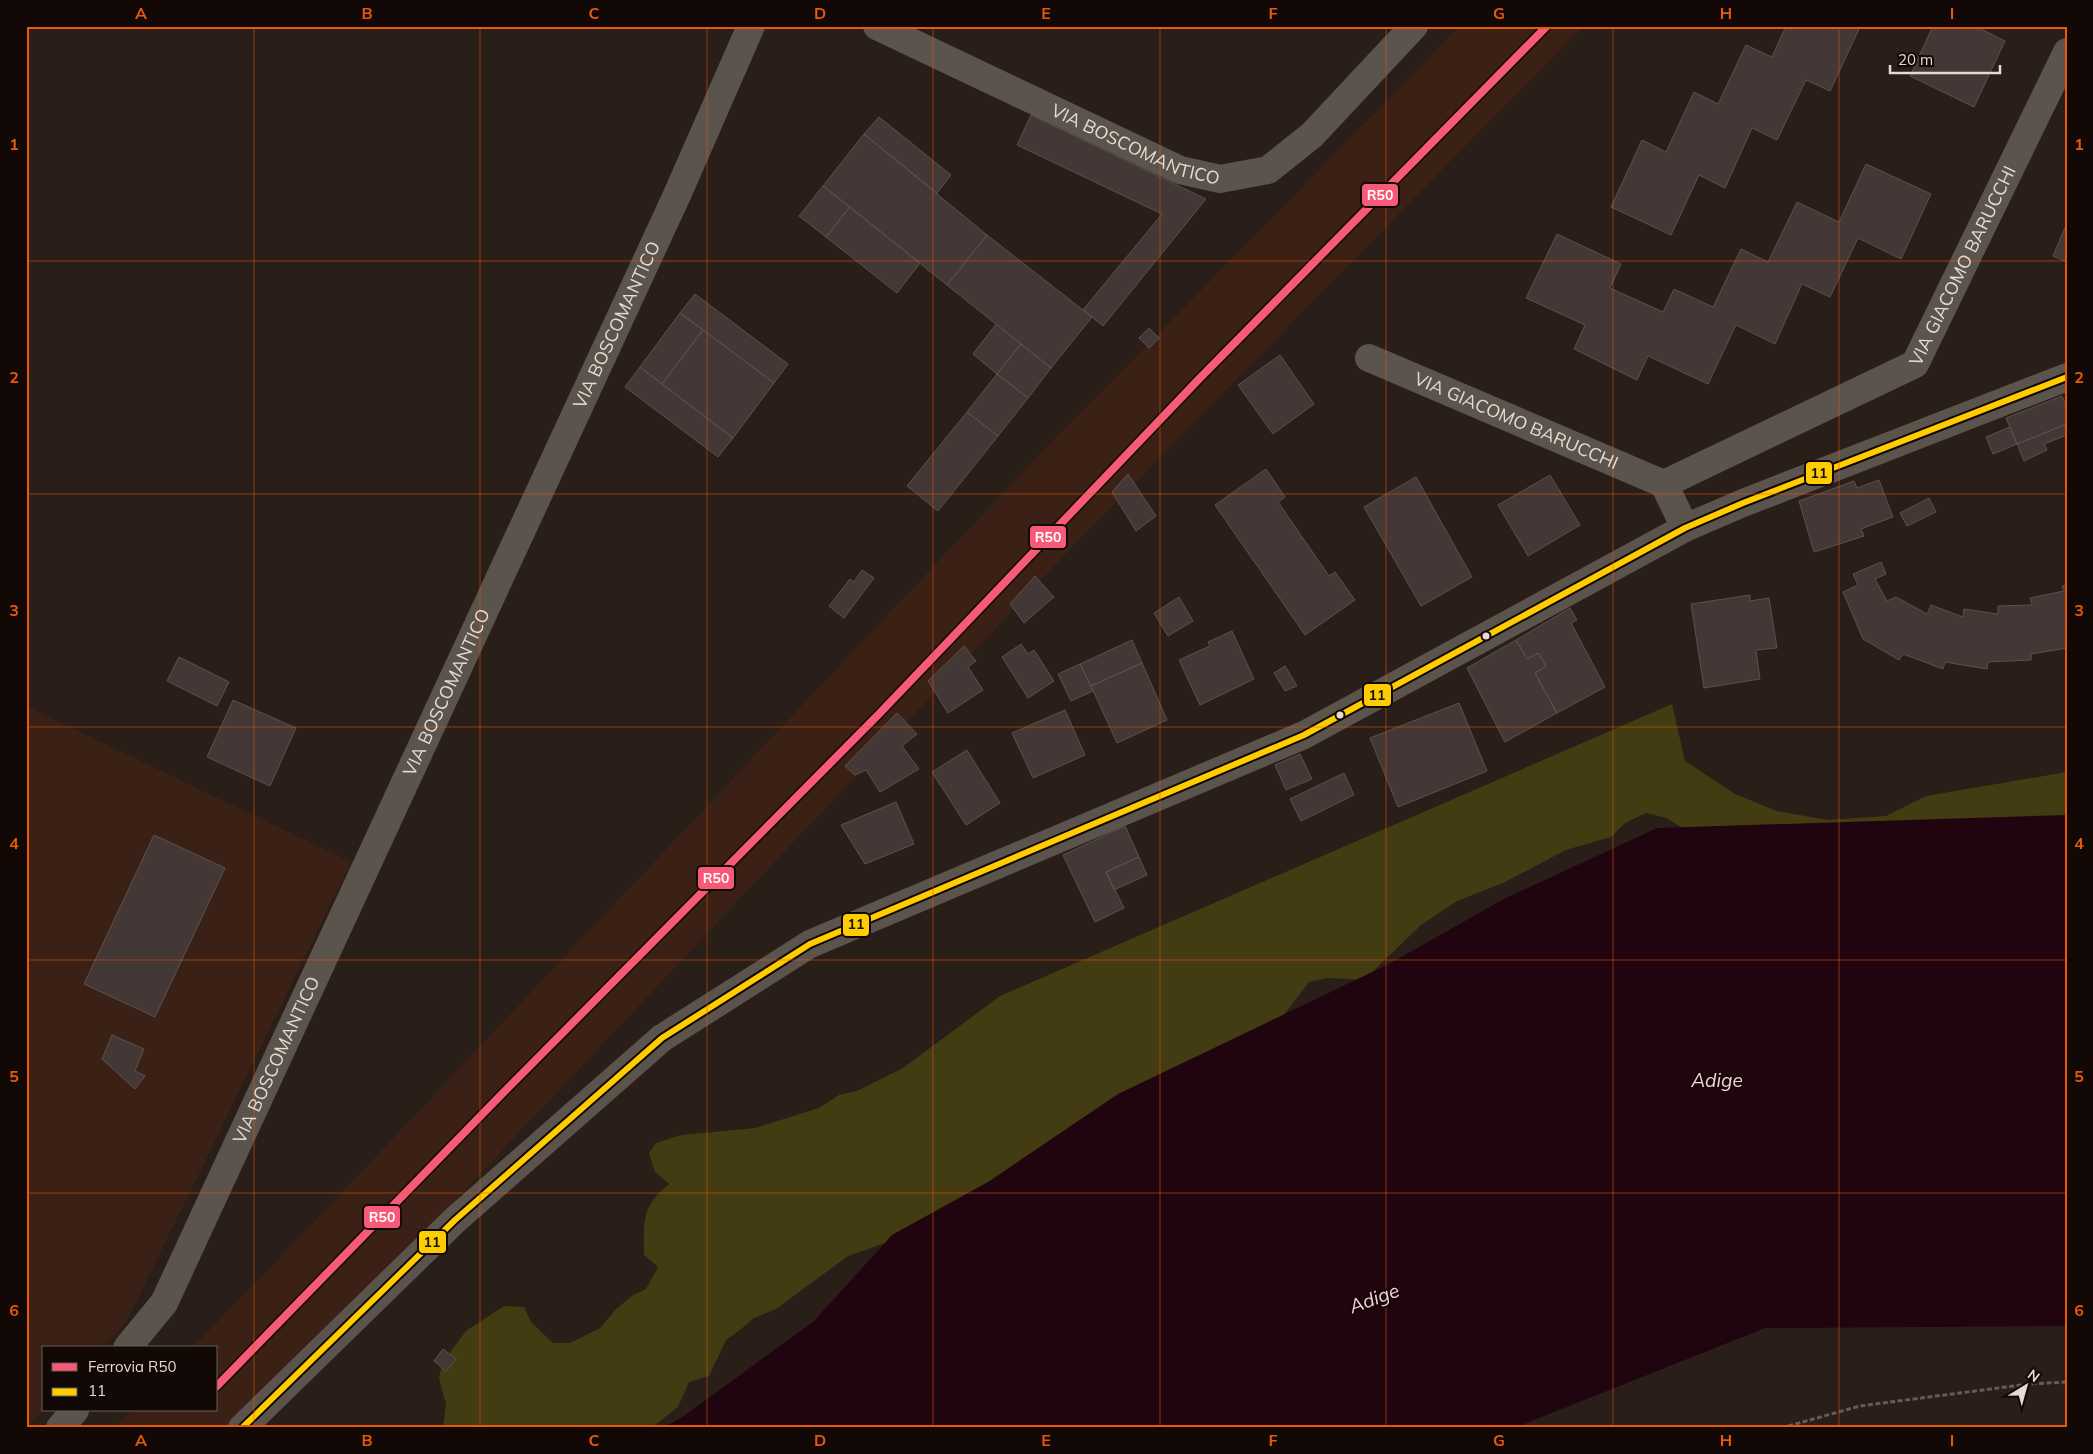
<svg xmlns="http://www.w3.org/2000/svg" width="2093" height="1454" font-family="Mulish,sans-serif">
	<style>
		.built { fill: #3b2115 }
		.green { fill: #433b11 }
		.water { fill: #200410 }
		.building { fill: #433835; stroke: #5c514e }
		.lines { fill: none; stroke-linecap: round; stroke-linejoin: round }
		.path { stroke: #645c55; stroke-width: 3; stroke-dasharray: 5 2.5; stroke-linecap: butt }
		.street { stroke: #5b544c; stroke-width: 28 }
		.bus-1-casing { stroke: #120805; stroke-width: 10 }
		.bus-1 { stroke: #fc0; stroke-width: 6 }
		.rail-1-casing { stroke: #120805; stroke-width: 11 }
		.rail-1 { stroke: #f75a77; stroke-width: 8 }
		.grid { fill: none; stroke: #e8590c; stroke-width: 1; stroke-opacity: 0.55 }
		.bus-dot { fill: #e8d9d2; stroke: #120805; stroke-width: 2 }
		.labels { text-anchor: middle; stroke-width: 4; stroke-linejoin: round; paint-order: stroke }
		.street-label { font-size: 18px; fill: #e8d9d2; stroke: #120805 }
		.water-label { font-size: 19px; font-style: italic; fill: #fcd0e0; stroke: #120805 }
		.line-badge { stroke: #120805; stroke-width: 2 }
		.badge-label { font-size: 14px; text-anchor: middle; font-weight: bold; fill: #fff }
		.pale-badge-label { font-size: 14px; text-anchor: middle; font-weight: bold; fill: #111 }
		.neatline { fill: none; stroke: #e8590c; stroke-width: 2 }
		.grid-label { font-size: 16px; text-anchor: middle; font-weight: bold; fill: #e8590c }
	</style>
	<rect width="100%" height="100%" fill="#2a1e18"/>
	<path class="built" d="M1460,26H1583L1077,542L378,1282L237,1428H115L132,1410H216V1348H192L314,1222L1014,481Z
		M26,706L351,862L127,1321L102,1348H44V1410L27,1428Z"/>
	<path class="green" d="M1672,704L1685,761L1735,794L1777,811L1828,820L1886,816L1926,796L2067,772V820L1699,838L1666,818L1646,813L1625,823L1611,837L1566,850L1503,883L1457,901L1421,925L1364,980L1327,978L1309,982L1283,1016L962,1216L848,1256L776,1309L754,1318L740,1330L726,1340L709,1376L689,1382L678,1407L651,1428H443L446,1404L439,1379L442,1363L466,1331L504,1306L524,1307L531,1322L553,1343H570L600,1328L615,1310L633,1295L646,1289L658,1267L644,1255C644,1221 641,1207 669,1184L655,1172L649,1153L656,1143L681,1135L755,1128L819,1108L839,1095L857,1091L903,1068L1000,996Z"/>
	<path class="water" d="M2067,815V1326L1765,1328L1514,1428H663L684,1416L814,1321L892,1235L988,1182L1118,1094L1389,964L1502,900L1657,828Z"/>
	<path class="building" d="M1786,26L1860,27L1830,91L1806,80L1777,140L1752,128L1725,188L1699,175L1671,235L1611,207L1642,140L1666,152L1694,92L1718,104L1746,45L1772,57Z
		M1933,26H1975L2005,41L1974,107L1910,76Z
		M1031,115L1206,199L1103,326L1083,310L1162,214L1017,145Z
		M879,117L951,175L937,193L864,134Z
		M864,134L987,235L947,285L823,186Z
		M1866,164L1931,194L1901,259L1858,238L1830,297L1802,284L1775,344L1736,325L1708,384L1648,356L1637,380L1574,349L1585,325L1526,298L1557,234L1621,264L1610,288L1663,312L1674,289L1713,307L1741,249L1768,262L1797,202L1839,222Z
		M823,186L850,207L826,237L799,216Z
		M850,207L920,263L897,293L826,237Z
		M2067,223V262L2053,256Z
		M987,235L1092,317L1051,368L947,285Z
		M695,294L788,364L774,383L680,313Z
		M680,313L703,330L662,384L640,367Z
		M996,324L1021,344L997,374L973,354Z
		M1149,328L1159,338L1149,348L1139,338Z
		M703,330L774,383L733,438L662,384Z
		M1021,344L1051,368L1028,398L997,374Z
		M1280,355L1314,404L1273,434L1238,385Z
		M640,367L733,438L718,457L625,387Z
		M997,374L1028,398L998,436L967,412Z
		M2062,396L2067,408V424L2017,444L2006,418Z
		M967,412L998,436L938,511L907,486Z
		M2067,424V435L2044,444L2047,450L2024,461L2017,444Z
		M2010,427L2017,444L1993,454L1986,437Z
		M1266,469L1285,497L1278,502L1329,576L1335,572L1355,600L1305,635L1215,505Z
		M1128,474L1156,516L1136,531L1112,492Z
		M1550,475L1580,525L1528,556L1498,505Z
		M1416,477L1472,577L1421,606L1364,507Z
		M1879,480L1893,517L1861,529L1864,536L1814,552L1799,501L1854,481L1857,488Z
		M1929,498L1936,512L1907,526L1900,513Z
		M1881,562L1886,574L1875,579L1887,601L1896,597L1927,614L1931,605L1963,617L1964,609L1998,614V606L2032,605L2030,598L2064,591L2062,586L2067,585V648L2031,654V660L1988,662L1987,669L1945,662L1943,669L1903,654L1899,660L1863,639L1843,592L1858,585L1853,574Z
		M862,570L874,578L844,618L829,606L850,579L854,582Z
		M1035,576L1054,597L1024,623L1010,604Z
		M1750,595V601L1769,598L1777,648L1756,650L1760,679L1704,688L1691,604Z
		M1179,597L1193,621L1168,636L1154,613Z
		M1570,608L1577,620L1571,623L1605,687L1557,713L1535,673L1546,666L1538,653L1527,659L1516,640Z
		M1232,631L1254,679L1200,705L1179,660L1210,646L1208,642Z
		M1132,640L1142,663L1091,686L1080,664Z
		M1516,640L1527,659L1538,653L1546,666L1535,673L1557,713L1505,742L1467,668Z
		M1021,644L1028,654L1034,650L1054,681L1028,698L1002,657Z
		M964,646L976,661L968,667L983,690L948,713L928,681Z
		M179,657L229,682L217,706L167,681Z
		M1142,663L1167,720L1117,743L1091,686Z
		M1080,664L1093,691L1071,701L1058,674Z
		M1285,666L1297,686L1285,691L1274,673Z
		M233,700L296,728L270,786L207,757Z
		M1459,703L1487,771L1398,807L1370,738Z
		M1065,710L1085,755L1033,778L1012,733Z
		M897,713L917,734L902,746L919,769L880,792L866,770L855,775L845,766Z
		M967,750L1000,803L966,825L932,772Z
		M1300,754L1312,779L1286,790L1275,765Z
		M1344,773L1354,795L1301,821L1290,799Z
		M896,802L914,844L865,864L841,825Z
		M1125,826L1139,857L1106,872L1124,908L1095,922L1063,855Z
		M154,835L225,868L155,1017L84,984Z
		M1139,857L1147,875L1114,890L1106,872Z
		M112,1035L144,1049L135,1071L145,1076L135,1089L102,1059Z
		M443,1349L456,1359L446,1371L434,1361Z"/>
	<g class="lines">
		<path class="path" d="M1781,1428L1860,1406L2029,1384L2067,1382"/>
		<g class="street">
			<path id="s1" d="M877,26L1180,170L1220,179L1268,170L1312,135L1414,26"/>
			<path id="s2" d="M1369,358L1664,484"/>
			<path id="s3" d="M1685,528L1664,484L1915,364L2067,52"/>
			<path id="s4" d="M127,1348L164,1303L677,195L751,26"/>
			<path d="M60,1428L75,1410"/>
			<path d="M242,1428L455,1220L662,1038L810,944L1304,735L1685,528L1743,503L2067,377"/>
		</g>
		<defs>
			<path id="bus-1" d="M242,1428L455,1220L662,1038L810,944L1304,735L1685,528L1743,503L2067,377"/>
		</defs>
		<use href="#bus-1" class="bus-1-casing"/>
		<use href="#bus-1" class="bus-1"/>
		<defs>
			<path id="rail-1" d="M216,1387L500,1096L878,715L1199,379L1547,26"/>
		</defs>
		<use href="#rail-1" class="rail-1-casing"/>
		<use href="#rail-1" class="rail-1"/>
	</g>
	<path class="grid" d="M254,26V1428M480,26V1428M707,26V1428M933,26V1428M1160,26V1428M1386,26V1428M1613,26V1428M1839,26V1428M26,261H2067M26,494H2067M26,727H2067M26,960H2067M26,1193H2067"/>
	<g class="bus-dot">
		<circle cx="1486" cy="636" r="4.5"/>
		<circle cx="1340" cy="715" r="4.5"/>
	</g>
	<g class="labels">
		<g class="street-label">
			<text dy="6" stroke="none"><textPath href="#s1" startOffset="285">VIA BOSCOMANTICO</textPath></text>
			<text dy="6" stroke="none"><textPath href="#s3" startOffset="436">VIA GIACOMO BARUCCHI</textPath></text>
			<text dy="6" stroke="none"><textPath href="#s4" startOffset="1136">VIA BOSCOMANTICO</textPath></text>
			<text dy="6" stroke="none"><textPath href="#s2" startOffset="160">VIA GIACOMO BARUCCHI</textPath></text>
			<text dy="6" stroke="none"><textPath href="#s4" startOffset="731">VIA BOSCOMANTICO</textPath></text>
			<text dy="6" stroke="none"><textPath href="#s4" startOffset="326">VIA BOSCOMANTICO</textPath></text>
		</g>
		<g class="water-label">
			<text x="1717" y="1087">Adige</text>
			<text transform="translate(1374 1298) rotate(-20)" y="7">Adige</text>
		</g>
	</g>
	<g class="line-badge">
		<rect x="1361" y="183" width="38" height="24" rx="5" fill="#f75a77"/>
		<rect x="1805" y="461" width="28" height="24" rx="5" fill="#fc0"/>
		<rect x="1029" y="525" width="38" height="24" rx="5" fill="#f75a77"/>
		<rect x="1363" y="683" width="29" height="24" rx="5" fill="#fc0"/>
		<rect x="697" y="866" width="38" height="24" rx="5" fill="#f75a77"/>
		<rect x="842" y="913" width="28" height="24" rx="5" fill="#fc0"/>
		<rect x="363" y="1205" width="38" height="24" rx="5" fill="#f75a77"/>
		<rect x="418" y="1230" width="29" height="24" rx="5" fill="#fc0"/>
	</g>
	<g class="badge-label">
		<text x="1380" y="200">R50</text>
		<text x="1048" y="542">R50</text>
		<text x="716" y="883">R50</text>
		<text x="382" y="1222">R50</text>
	</g>
	<g class="pale-badge-label">
		<text x="1819" y="478">11</text>
		<text x="1377" y="700">11</text>
		<text x="856" y="929">11</text>
		<text x="432" y="1247">11</text>
	</g>
	<rect width="2093" height="1454" fill="none" stroke="#120805" stroke-width="55"/>
	<rect x="42" y="1346" width="175" height="65" fill="#120805" stroke="#685c57"/>
	<rect x="52" y="1363" width="25" height="8" fill="#f75a77" stroke="#685c57"/>
	<text x="88" y="1372" font-size="15" fill="#e8d9d2">Ferrovia R50</text>
	<rect x="52" y="1388" width="25" height="8" fill="#ffcc00" stroke="#685c57"/>
	<text x="88" y="1396" font-size="15" fill="#e8d9d2">11</text>
	<g transform="translate(2026 1386) rotate(37)" stroke="#120805" stroke-width="4" paint-order="stroke">
	<path d="M0-4L9 19L0 12L-9 19Z" fill="#e8d9d2"/>
	<text y="-8" font-size="14" font-weight="bold" text-anchor="middle" fill="#e8d9d2">N</text>
	</g>
	<path d="M1890 65v8h110v-8" fill="none" stroke="#e8d9d2" stroke-width="2.5"/>
	<text x="1898" y="65" font-size="15" fill="#e8d9d2" stroke="#120805" stroke-width="4" paint-order="stroke">20 m</text>
	<rect x="28" y="28" width="2038" height="1398" class="neatline"/>
	<g class="grid-label">
		<text x="141" y="19">A</text>
		<text x="367" y="19">B</text>
		<text x="594" y="19">C</text>
		<text x="820" y="19">D</text>
		<text x="1046" y="19">E</text>
		<text x="1273" y="19">F</text>
		<text x="1499" y="19">G</text>
		<text x="1726" y="19">H</text>
		<text x="1952" y="19">I</text>
		<text x="14" y="150">1</text>
		<text x="2079" y="150">1</text>
		<text x="14" y="383">2</text>
		<text x="2079" y="383">2</text>
		<text x="14" y="616">3</text>
		<text x="2079" y="616">3</text>
		<text x="14" y="849">4</text>
		<text x="2079" y="849">4</text>
		<text x="14" y="1082">5</text>
		<text x="2079" y="1082">5</text>
		<text x="14" y="1316">6</text>
		<text x="2079" y="1316">6</text>
		<text x="141" y="1446">A</text>
		<text x="367" y="1446">B</text>
		<text x="594" y="1446">C</text>
		<text x="820" y="1446">D</text>
		<text x="1046" y="1446">E</text>
		<text x="1273" y="1446">F</text>
		<text x="1499" y="1446">G</text>
		<text x="1726" y="1446">H</text>
		<text x="1952" y="1446">I</text>
	</g>
</svg>
